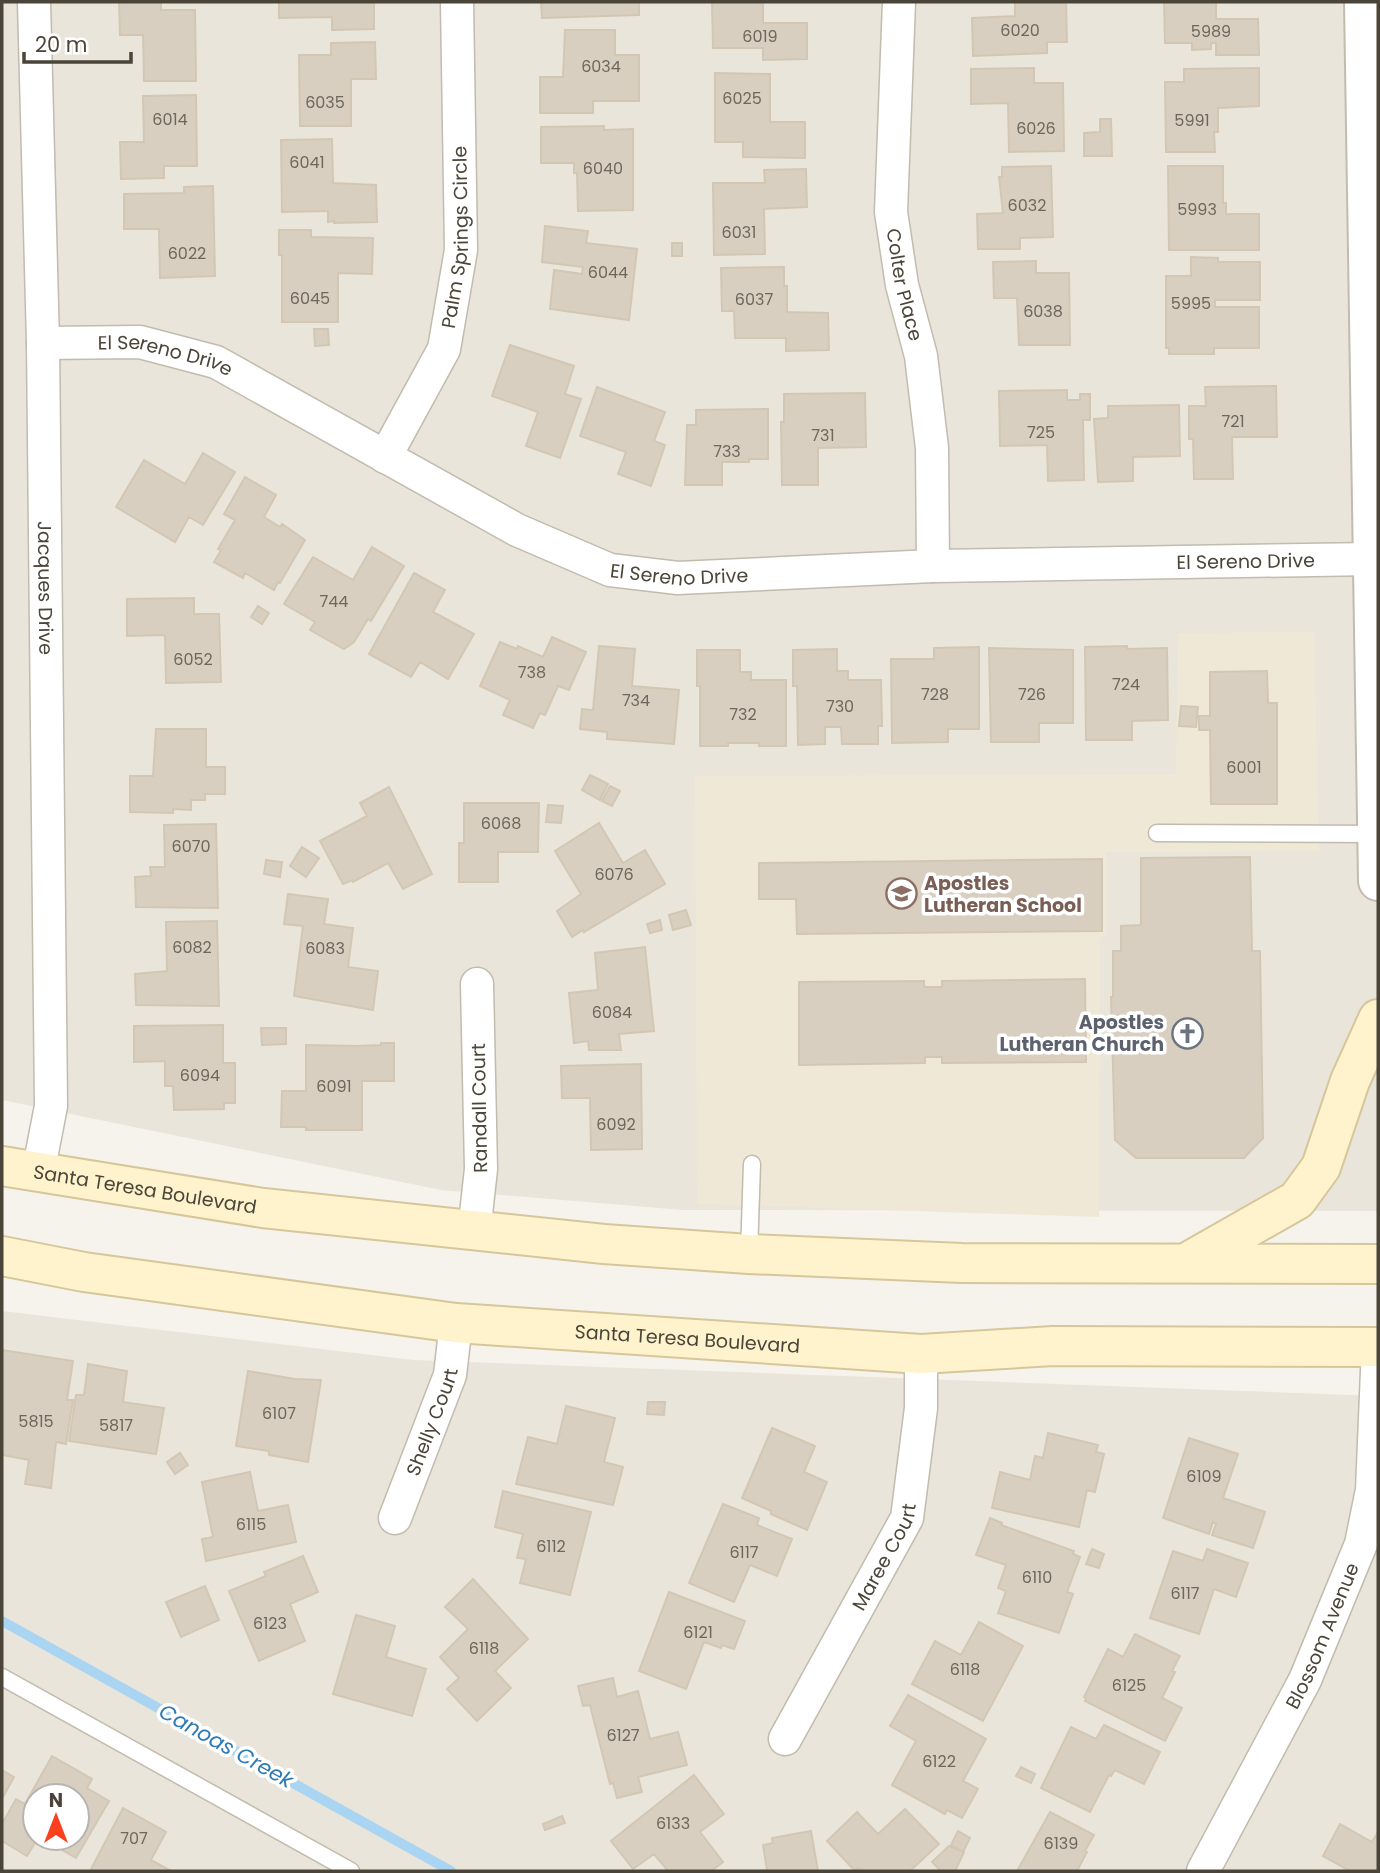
<svg xmlns="http://www.w3.org/2000/svg" width="1380" height="1873" font-family="Poppins,sans-serif">
	<style>
		.residential { fill: #eae5da; fill-rule: evenodd }
		.education { fill: #efe8d6 }
		.lines { fill: none; stroke-linecap: round; stroke-linejoin: round }
		.stream { stroke: #a9d4f2; stroke-width: 10 }
		.building { fill: #d8cfc1; stroke: #d3c7b4; stroke-width: 2 }
		.service-casing { stroke: #c2bbae; stroke-width: 19 }
		.minor-casing { stroke: #c2bbae; stroke-width: 35 }
		.tertiary-casing { stroke: #c2bbae; stroke-width: 42 }
		.secondary-casing { stroke: #d6c79b; stroke-width: 42 }
		.service { stroke: #fff; stroke-width: 16 }
		.minor { stroke: #fff; stroke-width: 32 }
		.tertiary { stroke: #fff; stroke-width: 38 }
		.secondary { stroke: #fff3cd; stroke-width: 38 }
		.labels { text-anchor: middle; stroke-width: 7; stroke-linejoin: round; paint-order: stroke }
		.number-label { font-size: 16px; fill: #6e675b }
		.street-label { font-size: 19px; fill: #4b4439; stroke: #fff }
		.education-label { font-size: 19px; font-weight: bold; fill: #785e54; stroke: #fff; text-anchor: start }
		.worship-label { font-size: 19px; font-weight: bold; fill: #5b616d; stroke: #fff; text-anchor: end }
		.water-label { font-size: 21px; font-style: italic; fill: #2e7ab2; stroke: #fff }
	</style>
	<rect width="100%" height="100%" fill="#f6f3ec"/>
	<path class="residential" d="M2,2H1378V1211L683,1210L441,1190L2,1100Z
		M2,1311L414,1360L1378,1396V1871H2ZM35,1796H77V1838H35Z"/>
	<path class="education" d="M1314,632L1319,851L1106,852V936L1100,938L1099,1217L697,1204L695,776L1176,774L1178,633Z"/>
	<g class="lines">
		<path class="stream" d="M2,1621L451,1871"/>
	</g>
	<path class="building" d="M119,2H161V10H195L196,81H144L143,35H120Z
		M279,2H374V29L332,30V17L279,18Z
		M541,2H639V15L542,18Z
		M712,2H763V23H807V59L763,60V48H713Z
		M1015,2H1066L1067,42H1047V53L973,56L972,18L1015,16Z
		M1164,2H1216V19H1258L1259,55H1216V43H1211V49L1192,50V43H1165Z
		M565,30H615V55H639V101H593V113H540V77H563Z
		M375,42L376,79H351V126H300L299,55H331V43Z
		M1034,68V83H1063L1064,151L1009,152L1008,103L971,104V69Z
		M1259,68V106L1218,108V132H1214L1215,152H1166L1165,82H1184V69Z
		M715,73L770,74V122H805V158L743,157V142H715Z
		M196,95L197,166H164V178L121,179L120,142H144L143,96Z
		M1100,119H1111L1112,156H1084V133L1100,132Z
		M604,126V130L633,129V210L578,211L577,173H574V163H541V127Z
		M332,139L333,183L376,185L377,222L334,223V221L328,222V211L282,212L281,140Z
		M1051,166L1053,237L1020,238V249H978L977,214L1003,213L999,177H1002V167Z
		M1168,166H1223V203H1226V214H1259V250H1169Z
		M806,169L807,207L764,209L765,254L714,255L713,183H765L764,170Z
		M213,186L215,276L160,278L159,229H124V194L184,193V187Z
		M545,226L588,231L586,243L637,249L629,320L550,309L554,270L582,274L583,267L542,262Z
		M279,230H311V237L373,238L372,274L338,273V322H282V255H279Z
		M672,243H682V256H672Z
		M1191,257L1218,258V262H1260V300H1215V307H1259V348H1214V354H1169V348H1166V276H1191Z
		M1036,261V273H1069L1070,345H1019L1017,298H994L993,262Z
		M784,267V286H787V312L828,313L829,350L786,351V338H735L734,311H722L721,268Z
		M314,329H328L329,345L315,346Z
		M510,345L574,366L565,394L581,399L560,458L526,446L538,412L492,396Z
		M1276,386L1277,437H1232L1233,479H1194L1193,439H1189V406H1206L1205,387Z
		M597,387L665,412L654,441L665,445L651,486L618,474L626,452L580,436Z
		M1067,390V400H1080V394H1090V420H1083L1084,480L1048,481L1047,445L1000,446L999,391Z
		M865,393L866,447L818,448V485H782L781,422H784V394Z
		M1179,405L1180,456L1133,457V481L1098,482L1094,419L1108,418V406Z
		M768,409V459H749V462H722V485H685L687,425H696V410Z
		M203,453L235,472L203,525L189,517L175,542L116,507L144,460L185,484Z
		M245,477L276,495L264,517L280,527L282,524L305,540L280,583L278,582L274,590L245,573L243,578L214,562L221,550L218,549L235,520L224,514Z
		M372,547L404,566L371,621L368,619L354,642L344,649L310,630L315,622L284,604L313,557L353,580Z
		M414,573L445,590L433,612L474,634L448,679L420,662L411,677L369,654Z
		M194,598V614H219L221,682L166,683L165,635L127,636V599Z
		M258,606L269,613L262,624L251,617Z
		M552,637L586,652L569,690L558,686L545,715L540,713L533,728L503,715L510,700L480,686L500,642L517,649L518,646L543,657Z
		M599,646L635,649L632,686L679,690L674,744L607,739V732L580,729L582,709L593,710Z
		M1127,646V649L1167,648L1168,720L1132,721V740H1086L1085,647Z
		M979,647V729H948V742L892,743L891,659H934V648Z
		M989,648L1073,650V723H1039V742H991Z
		M837,649V671H848V680H881L882,726H878V744H842L841,727H825V744L798,745L797,686H793V650Z
		M697,650H740V672H751V680H786V746H759V743H728V746H700V686H697Z
		M1267,671L1268,703H1277V804H1211L1210,730H1199V716H1210V672Z
		M1181,706L1198,707L1196,727L1179,726Z
		M156,729H206V767H225V794H205V800H191V810L173,809V813L130,812V776H153Z
		M590,775L608,784L600,800L582,790Z
		M610,786L620,791L612,806L602,801Z
		M389,787L432,874L403,889L388,863L353,882L352,880L343,884L320,841L367,816L360,803Z
		M464,803H539L538,852H498V882H459V843H464Z
		M548,805L563,806L561,823L546,822Z
		M599,823L623,863L645,850L665,884L584,932L583,930L572,937L557,911L581,894L555,851Z
		M216,824L218,908L136,907L135,877L151,876L150,867H165L164,825Z
		M302,847L319,858L306,877L290,866Z
		M1250,857L1252,951H1260L1263,1138L1244,1158H1136L1115,1140L1111,997H1113V951H1121V926L1141,925V858Z
		M1102,859V931L797,934L796,899H759V863Z
		M266,860L282,862L280,877L264,874Z
		M288,894L328,899L324,924L353,928L348,967L378,971L373,1010L294,996L303,926L284,924Z
		M686,910L691,925L673,930L669,915Z
		M660,920L662,930L650,933L647,924Z
		M217,921L219,1006L136,1005L135,974L167,971L166,922Z
		M645,947L654,1031L619,1034L621,1050H589L588,1041L574,1043L569,993L598,990L595,953Z
		M1085,979L1086,1062L942,1063V1057H925V1063L799,1065V982L924,981V987H942V981Z
		M223,1025V1063H235V1103H224V1109L174,1110L173,1086H165V1061L134,1062V1026Z
		M261,1028H286V1044L262,1045Z
		M381,1043H394V1081H362V1130H306V1127H281L282,1091H306V1045L358,1046L381,1045Z
		M641,1064L642,1149L591,1150L590,1098H562L561,1066Z
		M2,1350L73,1361L67,1400H73L66,1444L56,1442L51,1488L25,1484L29,1460L2,1455Z
		M88,1364L127,1371L123,1402L164,1408L156,1454L69,1441L76,1395H84Z
		M248,1371L295,1379L321,1380L308,1462L269,1455V1451L236,1446Z
		M648,1402H665L664,1415L647,1414Z
		M566,1406L615,1418L604,1462L623,1467L613,1505L516,1484L528,1437L557,1444Z
		M772,1428L815,1446L804,1472L827,1482L807,1530L771,1514V1511L742,1498Z
		M1048,1433L1098,1445L1096,1452L1104,1454L1095,1492L1087,1490L1079,1527L992,1508L1000,1472L1030,1480L1035,1456L1043,1458Z
		M1189,1438L1238,1454L1223,1498L1265,1512L1253,1548L1212,1535L1216,1524L1213,1522L1209,1534L1163,1518Z
		M180,1453L188,1465L175,1474L167,1462Z
		M250,1472L258,1511L288,1505L296,1542L206,1561L202,1539L213,1537L202,1482Z
		M503,1491L591,1512L570,1595L520,1583L526,1559L517,1558L523,1534L495,1527Z
		M723,1504L759,1518L757,1525L792,1539L777,1576L750,1565L734,1602L689,1583Z
		M990,1518L1002,1523L1001,1525L1074,1551L1073,1554L1080,1557L1067,1592L1073,1594L1059,1633L998,1613L1006,1591L998,1588L1006,1565L976,1555Z
		M1092,1549L1104,1554L1099,1568L1086,1564Z
		M1207,1549L1248,1563L1236,1597L1214,1589L1199,1634L1150,1618L1173,1551L1203,1561Z
		M303,1556L318,1592L290,1604L305,1641L259,1661L229,1591L266,1576L264,1572Z
		M473,1579L528,1639L495,1671L511,1688L477,1721L447,1689L459,1678L440,1657L468,1629L445,1607Z
		M205,1586L219,1620L181,1637L166,1602Z
		M669,1592L745,1621L734,1649L722,1645L721,1648L704,1642L686,1689L639,1671Z
		M356,1615L395,1626L386,1657L426,1669L412,1716L333,1694Z
		M979,1622L1023,1646L983,1721L912,1684L935,1641L961,1655Z
		M1135,1634L1180,1656L1172,1671L1175,1672L1162,1698L1182,1708L1165,1741L1085,1701L1086,1698L1084,1697L1108,1649L1123,1657Z
		M613,1678L617,1697L638,1691L650,1739L678,1732L687,1765L638,1777L642,1792L617,1798L613,1783L610,1784L590,1705L583,1706L578,1686Z
		M908,1695L986,1739L963,1781L978,1789L962,1818L947,1810L945,1814L892,1785L916,1741L890,1726Z
		M1104,1725L1160,1752L1144,1784L1115,1770L1111,1776L1109,1775L1090,1812L1041,1788L1071,1727L1096,1739Z
		M52,1756L92,1779L87,1788L109,1801L76,1858L41,1838H77V1796H35V1838H38L27,1856L2,1841V1824L16,1799L25,1804Z
		M1021,1767L1035,1774L1031,1783L1016,1776Z
		M2,1770L14,1777L2,1799Z
		M694,1775L724,1814L700,1832L723,1862L711,1871H668L654,1854L633,1869L611,1841Z
		M123,1808L166,1832L151,1860L171,1871H90Z
		M905,1809L939,1844L910,1871H862L858,1868L855,1871L827,1841L857,1812L878,1834Z
		M1050,1812L1094,1835L1085,1851L1087,1852L1077,1871H1017Z
		M562,1816L565,1823L545,1830L543,1824Z
		M1340,1824L1372,1842L1378,1832V1871H1350L1323,1856Z
		M811,1831L818,1871H760L767,1870L763,1845L773,1843L772,1838Z
		M958,1831L970,1838L963,1852L951,1845Z
		M949,1846L964,1852L955,1871H941L932,1862Z"/>
	<g class="lines">
		<defs>
			<path id="service" d="M1157,833L1378,834
				M749,1254L752,1164
				M2,1677L351,1871"/>
			<g id="minor">
				<path id="s1" d="M34,2L43,343L51,1106L38,1173"/>
				<path id="s2" d="M899,2L891,212L902,285L921,356L932,448L933,566"/>
				<path id="s3" d="M43,343L140,342L216,362L517,530L610,570L678,578L933,566L1372,559"/>
				<path id="s4" d="M385,457L444,349L461,250L457,2"/>
				<path d="M474,1232L481,1169L477,984"/>
				<path id="s5" d="M395,1518L450,1375L456,1323"/>
				<path id="s6" d="M785,1739L907,1518L921,1408V1354"/>
				<path id="s7" d="M1203,1871L1305,1680L1361,1544L1372,1490L1378,1347"/>
			</g>
			<path id="tertiary" d="M1364,2L1378,881"/>
			<g id="secondary">
				<path id="s8" d="M2,1166L263,1208L604,1244L749,1254L962,1263L1378,1264"/>
				<path id="s9" d="M2,1256L84,1272L456,1323L921,1354L1053,1346L1378,1347"/>
				<path d="M1186,1263L1297,1200L1321,1167L1350,1081L1378,1019"/>
			</g>
		</defs>
		<use href="#service" class="service-casing"/>
		<use href="#minor" class="minor-casing"/>
		<use href="#tertiary" class="tertiary-casing"/>
		<use href="#secondary" class="secondary-casing"/>
		<use href="#service" class="service"/>
		<use href="#minor" class="minor"/>
		<use href="#tertiary" class="tertiary"/>
		<use href="#secondary" class="secondary"/>
	</g>
	<defs>
		<symbol id="school-ring" viewBox="-11 -11 22 22"><circle r="9.5" fill="#fff" stroke="#8d6e63" stroke-width="1.5"/><path d="M0-5L7-2L0 1L-7-2ZM-4 1L0 2.5L4 1V4Q0 6-4 4Z" fill="#8d6e63"/></symbol>
		<symbol id="church-ring" viewBox="-11 -11 22 22"><circle r="9.5" fill="#fff" stroke="#6b7280" stroke-width="1.5"/><path d="M-1.2-6h2.4v3.5h3.3v2.4h-3.3V6h-2.4V-.1h-3.3v-2.4h3.3Z" fill="#6b7280"/></symbol>
	</defs>
	<g fill-rule="evenodd">
		<use href="#school-ring" x="884" y="876" width="35" height="35"/>
		<use href="#church-ring" x="1170" y="1016" width="35" height="35"/>
	</g>
	<g class="labels">
		<g class="number-label">
			<text x="1020" y="36">6020</text>
			<text x="1211" y="37">5989</text>
			<text x="760" y="42">6019</text>
			<text x="601" y="72">6034</text>
			<text x="742" y="104">6025</text>
			<text x="325" y="108">6035</text>
			<text x="170" y="125">6014</text>
			<text x="1192" y="126">5991</text>
			<text x="1036" y="134">6026</text>
			<text x="307" y="168">6041</text>
			<text x="603" y="174">6040</text>
			<text x="1027" y="211">6032</text>
			<text x="1197" y="215">5993</text>
			<text x="739" y="238">6031</text>
			<text x="187" y="259">6022</text>
			<text x="608" y="278">6044</text>
			<text x="310" y="304">6045</text>
			<text x="754" y="305">6037</text>
			<text x="1191" y="309">5995</text>
			<text x="1043" y="317">6038</text>
			<text x="1233" y="427">721</text>
			<text x="1041" y="438">725</text>
			<text x="823" y="441">731</text>
			<text x="727" y="457">733</text>
			<text x="334" y="607">744</text>
			<text x="193" y="665">6052</text>
			<text x="532" y="678">738</text>
			<text x="1126" y="690">724</text>
			<text x="935" y="700">728</text>
			<text x="1032" y="700">726</text>
			<text x="636" y="706">734</text>
			<text x="840" y="712">730</text>
			<text x="743" y="720">732</text>
			<text x="1244" y="773">6001</text>
			<text x="501" y="829">6068</text>
			<text x="191" y="852">6070</text>
			<text x="614" y="880">6076</text>
			<text x="192" y="953">6082</text>
			<text x="325" y="954">6083</text>
			<text x="612" y="1018">6084</text>
			<text x="200" y="1081">6094</text>
			<text x="334" y="1092">6091</text>
			<text x="616" y="1130">6092</text>
			<text x="279" y="1419">6107</text>
			<text x="36" y="1427">5815</text>
			<text x="116" y="1431">5817</text>
			<text x="1204" y="1482">6109</text>
			<text x="251" y="1530">6115</text>
			<text x="551" y="1552">6112</text>
			<text x="744" y="1558">6117</text>
			<text x="1037" y="1583">6110</text>
			<text x="1185" y="1599">6117</text>
			<text x="270" y="1629">6123</text>
			<text x="698" y="1638">6121</text>
			<text x="484" y="1654">6118</text>
			<text x="965" y="1675">6118</text>
			<text x="1129" y="1691">6125</text>
			<text x="623" y="1741">6127</text>
			<text x="939" y="1767">6122</text>
			<text x="673" y="1829">6133</text>
			<text x="134" y="1844">707</text>
			<text x="1061" y="1849">6139</text>
		</g>
		<g class="street-label">
			<text dy="7" stroke="none"><textPath href="#s4" startOffset="236">Palm Springs Circle</textPath></text>
			<text dy="7" stroke="none"><textPath href="#s2" startOffset="284">Colter Place</textPath></text>
			<text dy="7" stroke="none"><textPath href="#s3" startOffset="124">El Sereno Drive</textPath></text>
			<text dy="7" stroke="none"><textPath href="#s3" startOffset="1258">El Sereno Drive</textPath></text>
			<text dy="7" stroke="none"><textPath href="#s3" startOffset="691">El Sereno Drive</textPath></text>
			<text dy="7" stroke="none"><textPath href="#s1" startOffset="586">Jacques Drive</textPath></text>
			<text transform="translate(479 1108) rotate(-91)" y="7">Randall Court</text>
			<text dy="7" stroke="none"><textPath href="#s8" startOffset="145">Santa Teresa Boulevard</textPath></text>
			<text dy="7" stroke="none"><textPath href="#s9" startOffset="691">Santa Teresa Boulevard</textPath></text>
			<text dy="7" stroke="none"><textPath href="#s5" startOffset="103">Shelly Court</textPath></text>
			<text dy="7" stroke="none"><textPath href="#s6" startOffset="208">Maree Court</textPath></text>
			<text dy="7" stroke="none"><textPath href="#s7" startOffset="264">Blossom Avenue</textPath></text>
		</g>
		<g class="education-label">
			<text x="924" y="890">Apostles<tspan x="924" dy="22">Lutheran School</tspan></text>
		</g>
		<g class="worship-label">
			<text x="1164" y="1029">Apostles<tspan x="1164" dy="22">Lutheran Church</tspan></text>
		</g>
		<g class="water-label">
			<text transform="translate(226 1746) rotate(29)" y="7">Canoas Creek</text>
		</g>
	</g>
	<rect width="1380" height="1873" fill="none" stroke="#4b4439" stroke-width="7"/>
	<g transform="translate(56 1817)"><circle r="33" fill="#ffffff" stroke="#b7b4b0" stroke-width="2"/>
	<path d="M0-5L12 26L0 18L-12 26Z" fill="#fc3f1d"/>
	<text y="-10" font-size="19" font-weight="bold" text-anchor="middle" fill="#4b4439">N</text>
	</g>
	<path d="M24 52v10h107v-10" fill="none" stroke="#4b4439" stroke-width="3.5"/>
	<text x="35" y="52" font-size="21" fill="#4b4439" stroke="#ffffff" stroke-width="5" paint-order="stroke">20 m</text>
</svg>
